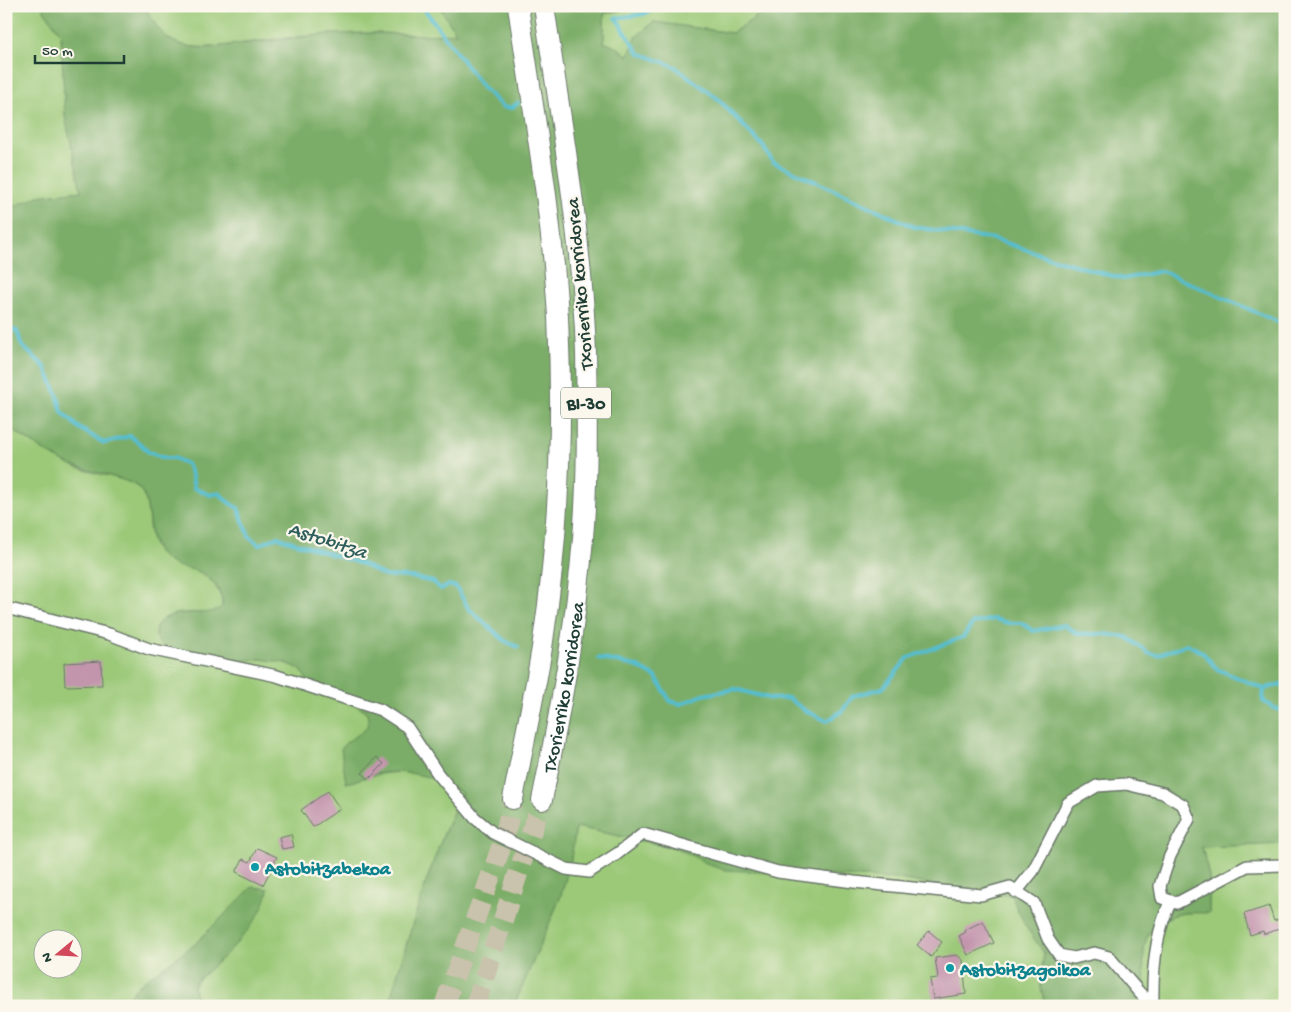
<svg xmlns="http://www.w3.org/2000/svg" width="1291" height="1012" font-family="'Gochi Hand',sans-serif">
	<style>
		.green { fill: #9bc978; stroke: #5d8356; fill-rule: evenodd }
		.forest { fill: #7cad68; stroke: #4e754e }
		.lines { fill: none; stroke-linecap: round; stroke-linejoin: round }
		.stream { stroke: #53bdd0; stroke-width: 4 }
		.building { fill: #c395ad }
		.motorway-tunnel { stroke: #c9c2ac; stroke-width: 20; stroke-dasharray: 20 10; stroke-linecap: butt }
		.minor-casing { stroke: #6a7768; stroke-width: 14 }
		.motorway-casing { stroke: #6a7768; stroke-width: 22 }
		.minor { stroke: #fff; stroke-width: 11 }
		.motorway { stroke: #fff; stroke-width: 20 }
		.culture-dot { fill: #0f9aa8; stroke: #fbf7ec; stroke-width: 2 }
		.labels { text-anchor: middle; stroke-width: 4.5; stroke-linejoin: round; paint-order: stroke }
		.shield { fill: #fbf7ec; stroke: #61756b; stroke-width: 1 }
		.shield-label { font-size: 18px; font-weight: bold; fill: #1f3d34 }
		.street-label { font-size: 19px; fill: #1f3d34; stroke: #fbf7ec }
		.culture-label { font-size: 19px; font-weight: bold; fill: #0d838f; stroke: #fbf7ec; text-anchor: start }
		.water-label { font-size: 20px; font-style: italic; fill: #2c5d5b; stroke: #fbf7ec }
	</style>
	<rect width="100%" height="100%" fill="#fbf7ec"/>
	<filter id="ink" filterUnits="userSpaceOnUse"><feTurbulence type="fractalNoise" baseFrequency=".02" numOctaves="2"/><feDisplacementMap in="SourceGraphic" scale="10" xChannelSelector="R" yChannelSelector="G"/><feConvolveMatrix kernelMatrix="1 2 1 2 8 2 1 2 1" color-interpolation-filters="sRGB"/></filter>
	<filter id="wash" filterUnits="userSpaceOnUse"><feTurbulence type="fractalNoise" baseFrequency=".0096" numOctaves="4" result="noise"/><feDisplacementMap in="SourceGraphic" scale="20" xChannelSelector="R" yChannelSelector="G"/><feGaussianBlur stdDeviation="1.12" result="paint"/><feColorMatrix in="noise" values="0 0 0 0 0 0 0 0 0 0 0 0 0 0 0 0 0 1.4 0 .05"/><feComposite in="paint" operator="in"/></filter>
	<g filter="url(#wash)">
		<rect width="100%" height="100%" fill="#f4e3ca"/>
		<path class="green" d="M6,6H41L61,34L65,116L82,191L38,196L11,208L6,206Z
			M145,6H439L456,33C430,38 403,33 376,33C329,33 282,38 236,44C216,47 195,50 176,43C159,37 152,21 145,6Z
			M619,6H759L762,13L732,33L654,22L637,36L629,56L618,48L604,42V14L619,11Z
			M6,425C26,440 55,459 78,468C94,474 123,477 136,486C156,500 141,539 161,555C164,558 171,559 175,561C193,569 211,574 219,593C221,597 223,603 221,608C214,620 176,603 158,624L250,659L275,660L297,667L303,672L307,680L365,710C369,717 371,724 364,730L346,777V783C392,768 420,767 462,793C429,861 410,934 388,1006H217C207,1002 191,999 193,985L235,945L263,906L268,889L252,887L194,945L142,982L120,1006H6ZM42,940H72V970H42Z
			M576,827L677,848L899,879L985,894L1011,895L1025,925L1044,953L1040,982L1045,1006H514L560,898L570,864Z
			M1285,844V1006H1148C1145,987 1140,954 1147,937C1151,926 1167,917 1178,914C1187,912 1199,913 1209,912V877L1202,847Z"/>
		<path class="forest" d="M41,6H145C160,36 170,46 204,48L329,34L376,33L426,35L456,33L439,6H619V11L604,14V42L618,48L628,56L637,36L654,22L732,33L762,13L759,6H1285V844L1202,847L1209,877V913C1199,913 1187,912 1178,914C1167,917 1151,926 1147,937C1140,955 1145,987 1148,1006H1045L1040,982L1044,953L1025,925L1011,895L985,894L899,879L726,870L712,866L677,848L576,827L570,864L560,898L514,1006H388C410,934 429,861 462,793C436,777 407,768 376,774C366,776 357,781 346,783L341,749C350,733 378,734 365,710L307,680L301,670L288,663L261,659L221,662L163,648C157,641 152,632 158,624C175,600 244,630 216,586C200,563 180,573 164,558C142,539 155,505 139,488C129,478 85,471 68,464C49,455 23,437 6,425V206L11,208L38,196L81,191L65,116L61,34Z
			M252,887L268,889C265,921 220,961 197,980L193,987L196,996L217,1006H120L142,982L194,945Z"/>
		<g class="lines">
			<path class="stream" d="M422,6L483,88L503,107L511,108L518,103
				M660,6L644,14L616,18L639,53L674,66L717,98L762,145L773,162L914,227L994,239L1057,260L1123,279L1162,271L1285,325
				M1110,6L1125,12L1145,6
				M6,328L17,331L22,346L45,367L57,394L62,412L79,428L104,443L130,436L143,446L148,452L165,458H174L187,464L192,476L194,488L210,495L219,493L228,502L238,508L249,536L259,545L277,537L362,564L385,576L411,577L433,582L441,589L449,585L456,587L469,609L505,641L518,647
				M598,658L636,666L656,677L670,701L681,704L703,695L735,689L772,699L788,698L806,711L827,721L842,711L853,696L883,688L908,658L963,637L973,623L994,619L1008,623H1022L1033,631L1064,625L1078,634H1103L1127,637L1148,653L1158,655L1187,644L1202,652L1217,669L1264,689L1281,684L1285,685
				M1264,689L1263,701L1274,708L1285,711"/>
		</g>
		<g id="blocks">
			<path class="building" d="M101,661L102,685L65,686L64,663Z
				M377,757L384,764L369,779L362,773Z
				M328,791L340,809L313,827L301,810Z
				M291,834L294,847L282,849L279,837Z
				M257,848L277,857L263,885L236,872L243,859L250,862Z
				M1269,906L1274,921L1282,918L1285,927L1264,934L1263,931L1250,935L1244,914Z
				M983,921L994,943L968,955L959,936L966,932L965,930Z
				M929,931L942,942L931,957L917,945Z
				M957,955L963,960L966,994L933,999L930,979L938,978L935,958Z"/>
		</g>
	</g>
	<g filter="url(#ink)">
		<use href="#blocks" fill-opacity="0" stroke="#6a7768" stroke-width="1"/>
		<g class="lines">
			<path class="motorway-tunnel" d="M444,1006L504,839L513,799
				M475,1006L542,800"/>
			<defs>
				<path id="minor" d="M6,608L109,634L149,649L277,676L381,710L407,727L438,774L475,818L493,833L566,869L589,872L617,854L643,834L778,872L854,882L981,895L1010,887L1034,903L1048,939L1059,955L1074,958L1094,953L1109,957L1138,991L1152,1006
					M1016,892L1033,871L1068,803L1097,786L1126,784L1163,793L1183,805L1189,819L1170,856L1160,886L1162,898L1177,903L1247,866L1285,865
					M1153,1006C1152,970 1155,933 1171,901"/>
				<g id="motorway">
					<path d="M513,799C523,746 535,694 543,641C559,535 563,424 558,317C552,213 533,109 518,6"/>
					<path id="s1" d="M542,800C560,713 576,626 583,538C588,477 587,414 586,353C582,237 561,121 544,6"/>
				</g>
			</defs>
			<use href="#minor" class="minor-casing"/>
			<use href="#motorway" class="motorway-casing"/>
			<use href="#minor" class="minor"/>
			<use href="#motorway" class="motorway"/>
		</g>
	</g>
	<g class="culture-dot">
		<circle cx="255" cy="867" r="5"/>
		<circle cx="950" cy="968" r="5"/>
	</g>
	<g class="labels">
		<rect class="shield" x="561" y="387.5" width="50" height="31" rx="4"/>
		<g class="shield-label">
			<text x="586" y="409">BI-30</text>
		</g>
		<g class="street-label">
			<text transform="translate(578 284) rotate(-95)" y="7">Txorierriko korridorea</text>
			<text dy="7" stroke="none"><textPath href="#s1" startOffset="115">Txorierriko korridorea</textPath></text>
		</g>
		<g class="culture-label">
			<text x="265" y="874">Astobitzabekoa</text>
			<text x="960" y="975">Astobitzagoikoa</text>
		</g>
		<g class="water-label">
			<text transform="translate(328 539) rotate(18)" y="7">Astobitza</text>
		</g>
	</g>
	<rect width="1291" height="1012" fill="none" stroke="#fbf7ec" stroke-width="25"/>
	<g transform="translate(58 954) rotate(252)"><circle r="24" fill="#fbf7ec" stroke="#a3ada2"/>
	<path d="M0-4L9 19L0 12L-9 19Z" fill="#d1495b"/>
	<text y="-8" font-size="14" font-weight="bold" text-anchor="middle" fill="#1f3d34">N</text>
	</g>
	<path d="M35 55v8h89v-8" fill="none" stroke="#1f3d34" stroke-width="2.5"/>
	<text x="42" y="55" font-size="15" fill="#1f3d34" stroke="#fbf7ec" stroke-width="4" paint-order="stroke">50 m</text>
</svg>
